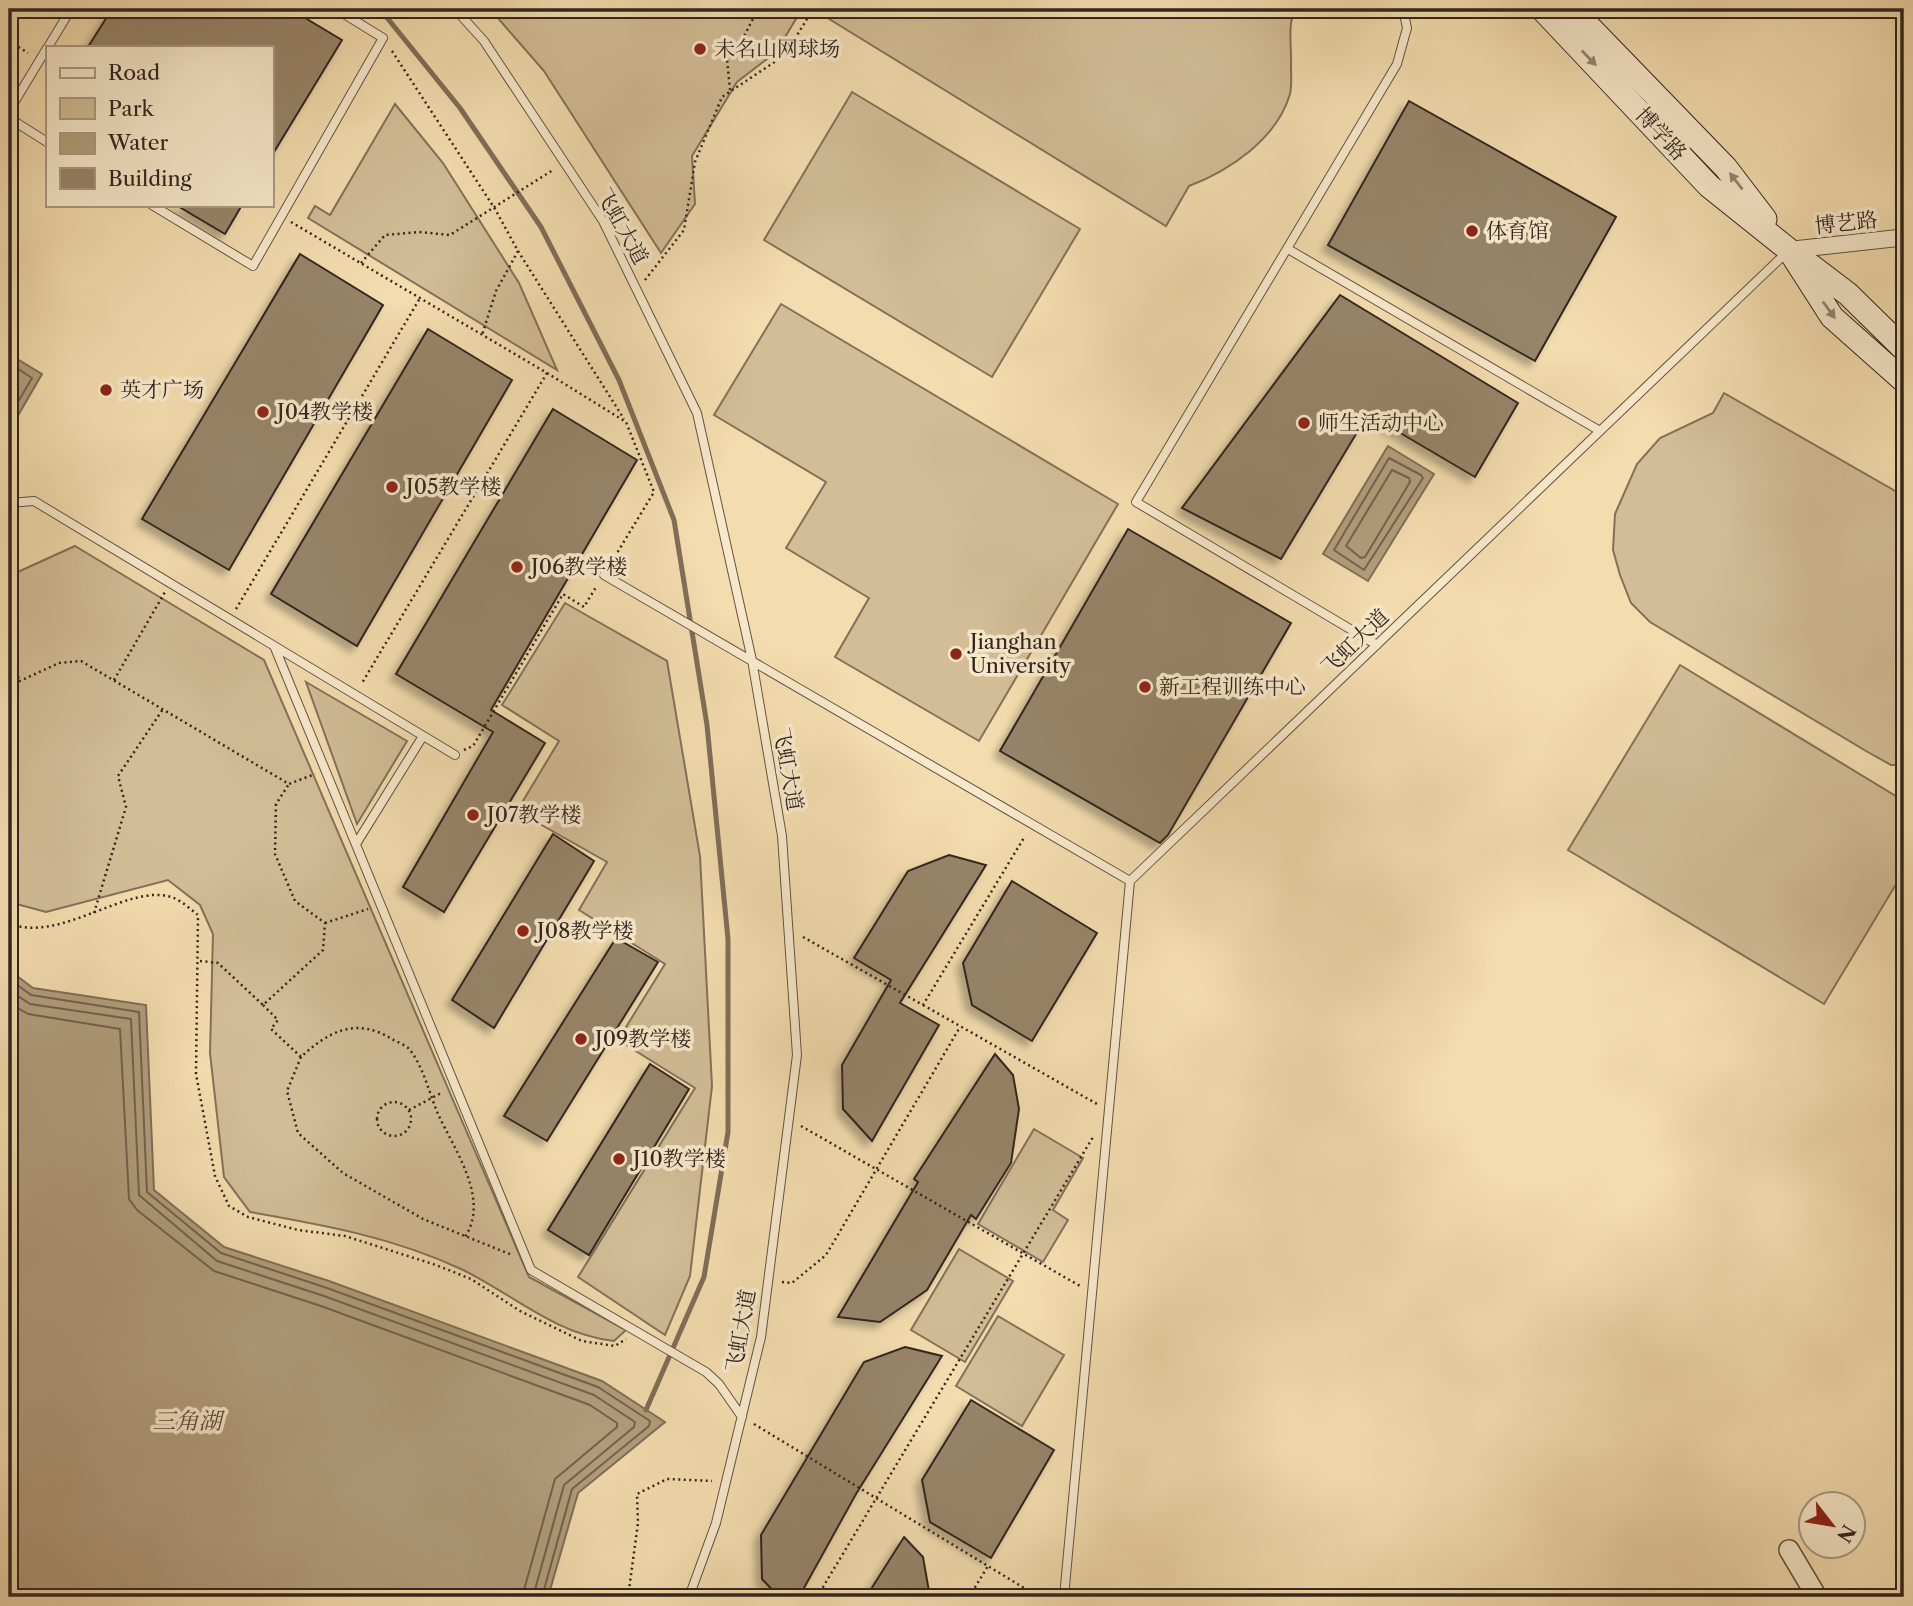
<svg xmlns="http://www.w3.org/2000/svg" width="1913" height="1606" font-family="'Libre Caslon Text','Noto Serif SC',serif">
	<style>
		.green { fill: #d2bd96; stroke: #82715a; stroke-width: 2 }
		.water { fill: #b29e7d; stroke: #7f6e57; stroke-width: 2 }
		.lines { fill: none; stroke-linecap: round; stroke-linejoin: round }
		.shore { stroke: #72624e; stroke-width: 2 }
		.stream { stroke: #7f6e57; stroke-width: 5 }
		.building { fill: #978469; stroke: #33251f; stroke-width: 2; filter: url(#shadow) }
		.service-casing { stroke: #635343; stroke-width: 10 }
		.minor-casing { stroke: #635343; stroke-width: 18 }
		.tertiary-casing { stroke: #635343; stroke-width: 22 }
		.secondary-casing { stroke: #33251f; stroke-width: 25 }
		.path { stroke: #33251f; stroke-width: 2.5; stroke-dasharray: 2 3.5; stroke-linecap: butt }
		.service { stroke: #f7e8ca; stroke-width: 8 }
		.minor { stroke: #f7e8ca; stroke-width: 16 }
		.tertiary { stroke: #f7e8ca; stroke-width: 19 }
		.secondary { stroke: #f7e8ca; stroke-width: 23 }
		.oneway { fill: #958674 }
		.poi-dot { fill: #8f2418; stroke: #f7e8ca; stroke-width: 2.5 }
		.labels { text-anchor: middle; stroke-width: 7; stroke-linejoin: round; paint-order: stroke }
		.poi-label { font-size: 21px; fill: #33251f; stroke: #f7e8ca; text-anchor: start }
		.street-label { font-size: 21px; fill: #33251f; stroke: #f7e8ca }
		.water-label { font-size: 23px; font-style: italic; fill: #59493b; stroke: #f7e8ca }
	</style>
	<defs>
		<filter id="shadow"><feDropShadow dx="-6" dy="6" stdDeviation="3.5" flood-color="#0004"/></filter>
	</defs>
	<rect width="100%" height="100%" fill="#f3dcae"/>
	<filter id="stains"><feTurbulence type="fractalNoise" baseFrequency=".00286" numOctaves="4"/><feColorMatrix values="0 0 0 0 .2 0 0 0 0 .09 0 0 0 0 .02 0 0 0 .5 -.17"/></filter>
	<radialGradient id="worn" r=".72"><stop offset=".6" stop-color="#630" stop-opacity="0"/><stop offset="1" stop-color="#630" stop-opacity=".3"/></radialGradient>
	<path class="green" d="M490,9H802L776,52L737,82L692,156L695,204L661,253L544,71Z
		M824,9H1295C1287,26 1292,48 1291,67C1291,75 1292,86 1290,94C1277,139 1229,171 1189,186L1166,226L821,14Z
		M852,92L1080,229L992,377L764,240Z
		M395,104L443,163L519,283L557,370L308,218L315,206L330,215Z
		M781,304L1118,504L979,741L835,657L869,598L786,548L826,482L714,415Z
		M1724,393L1904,496V765H1891L1866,751L1650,622L1631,603L1620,575L1613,550L1615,514L1637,464L1660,438L1713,413Z
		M75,546L264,660L529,1277L626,1330L614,1341C554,1334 513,1294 461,1269C392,1237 324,1225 250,1212L224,1177L210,1053L213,934L200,905L168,880L46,912L9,902V576Z
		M565,603L667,661L700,856L712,1086L690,1276L665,1335L578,1277L695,1088L618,1040L665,964L579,910L607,862L517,811L559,741L502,705Z
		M1680,665L1904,801V871L1824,1004L1568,850Z
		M306,682L407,741L357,824Z
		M1034,1129L1083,1158L1053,1210L1068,1220L1043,1262L978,1224Z
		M959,1249L1013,1281L965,1362L911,1330Z
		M998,1316L1064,1355L1022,1426L956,1386Z"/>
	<path class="water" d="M9,354L42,374L9,431Z
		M1388,446L1434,474L1368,581L1323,554Z
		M9,970L33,988L146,1005L154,1190L224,1247L329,1281L602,1381L665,1422L578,1493L548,1597H9Z"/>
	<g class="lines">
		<path class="shore" d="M9,363L32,378L9,417
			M1389,458L1421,475L1423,478L1364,570L1334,550Z
			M1392,470L1409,478L1410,482L1365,557L1361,558L1346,546Z
			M9,979L31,995L139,1012L147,1192L221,1253L327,1288L598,1387L650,1421L649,1426L572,1489L542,1597
			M9,990L30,1004L131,1019L139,1195L217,1261L324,1296L594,1395L635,1422L634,1427L564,1485L533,1597
			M9,1003L28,1014L120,1029L129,1199L137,1210L214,1271L321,1306L590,1405L617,1423V1427L555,1479L522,1597"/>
		<path class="stream" d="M380,9L460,108L541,227L619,380L674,520L707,725L728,939V1132L704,1277L646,1410"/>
	</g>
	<path class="building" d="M112,9H290L342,40L271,157V47H88Z
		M1409,101L1616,217L1535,361L1328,245Z
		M176,205H242L225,234Z
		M300,254L383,305L229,570L142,519Z
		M1340,295L1518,403L1475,477L1368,414L1281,559L1182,508Z
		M428,329L512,380L357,646L271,594Z
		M553,409L637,460L491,710L545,743L444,912L403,887L493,732L396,674Z
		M1128,529L1291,623L1168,835L1160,843L1000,751Z
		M553,834L594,861L494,1028L452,1000Z
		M949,855L986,865L900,1003L939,1025L872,1141L843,1109L842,1065L891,980L854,958L908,871Z
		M1012,881L1097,933L1032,1041L972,1005L963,963Z
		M616,938L658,962L547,1141L504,1116Z
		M995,1054L1013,1075L1019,1109L1011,1163L976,1219L971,1215L927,1290L880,1322L838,1317L918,1182L914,1179Z
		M650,1064L689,1089L589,1255L548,1230Z
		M905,1347L942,1356L856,1494L799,1597H779L762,1579L761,1535L864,1362Z
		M971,1400L1054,1450L991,1558L930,1522L922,1480Z
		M904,1537L923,1557L930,1597H866Z"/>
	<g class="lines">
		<defs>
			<path id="service" d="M455,9L484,41L603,221L697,413L752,660L782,836L797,1055L761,1337L716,1523L689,1597
				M48,47L71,9
				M9,111L47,48
				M9,118L47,142
				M152,205L253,266L383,38L336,9
				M1288,249L1600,431
				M9,503L34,501L455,755
				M604,575L1130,881
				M1377,645L1136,502L1397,64L1407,28L1403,9
				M275,648L531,1270L706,1372L719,1384L742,1417
				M356,844L423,736
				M1064,1597L1130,881L1787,252"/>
			<path id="minor" d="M1789,250L1898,238L1904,232"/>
			<path id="tertiary" d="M1789,1550L1817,1597"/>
			<path id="secondary" d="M1542,9L1709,186L1789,250L1832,317L1904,381
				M1572,9L1726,168L1765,219
				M1802,259L1848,294L1904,349"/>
		</defs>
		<use href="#service" class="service-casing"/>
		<use href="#minor" class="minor-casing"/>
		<use href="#tertiary" class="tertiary-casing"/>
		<use href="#secondary" class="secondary-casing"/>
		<path class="path" d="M9,41L28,53
			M392,51L495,209L518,251L496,291L482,335
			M730,90L727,59L739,46L758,9
			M291,222L547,373L362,683
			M518,251L624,419
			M361,263L385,235L419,232L450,235L553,170
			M645,280L684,230L695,162L722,97L785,55L813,9
			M547,373L626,422L654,492L611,563
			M236,609L420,298
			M9,639L19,680
			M114,680L165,592
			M9,686L59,663L81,661L289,784L315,774
			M464,750L473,746L563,594L584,607L596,587
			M94,913L126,807L118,776L163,709
			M9,923C58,945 128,883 171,897C181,900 190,909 198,915L196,1074L215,1176L229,1206L248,1217L298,1230L345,1236L436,1265L471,1279L520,1311L582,1341L615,1346L626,1339
			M325,923L368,909
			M803,937L923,1005L1025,836
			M200,961L218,963L263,1005L323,950L325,923L295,901L275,854L276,804L289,784
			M263,1005L278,1020L271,1029L301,1057C329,1031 356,1017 392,1039C397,1042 406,1045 410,1050C424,1068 429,1093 438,1114C455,1151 490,1199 465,1237
			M923,1005L1097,1104
			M301,1057L287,1091L298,1133L343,1173L423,1219L512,1255
			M377 1119a17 17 0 1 1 34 0a17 17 0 1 1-34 0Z
			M409,1110L443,1092
			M801,1126L1080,1286
			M782,1282L792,1283L826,1255L960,1027
			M754,1424L1039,1597
			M628,1597L638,1523L637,1494L667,1479L712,1481
			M817,1597L1093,1137
			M969,1597L988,1566"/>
		<use href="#service" class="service"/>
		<use href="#minor" class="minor"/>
		<use href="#tertiary" class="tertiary"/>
		<use href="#secondary" class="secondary"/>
	</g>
	<defs><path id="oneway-solid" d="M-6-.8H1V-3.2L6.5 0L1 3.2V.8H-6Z" transform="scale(1.75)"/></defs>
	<g class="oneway">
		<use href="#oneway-solid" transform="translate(1589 58) rotate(46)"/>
		<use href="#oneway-solid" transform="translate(1736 181) rotate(-128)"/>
		<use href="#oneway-solid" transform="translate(1829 310) rotate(54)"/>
	</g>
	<g class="poi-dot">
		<circle cx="700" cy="49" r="7"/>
		<circle cx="1472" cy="231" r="7"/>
		<circle cx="106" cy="390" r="7"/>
		<circle cx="263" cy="412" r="7"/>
		<circle cx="1304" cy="423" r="7"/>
		<circle cx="392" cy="487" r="7"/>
		<circle cx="517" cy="567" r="7"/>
		<circle cx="956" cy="654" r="7"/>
		<circle cx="1145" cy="687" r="7"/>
		<circle cx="473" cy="815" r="7"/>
		<circle cx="523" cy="931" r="7"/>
		<circle cx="581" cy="1039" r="7"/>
		<circle cx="619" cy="1159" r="7"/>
	</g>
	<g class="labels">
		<g class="poi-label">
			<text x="714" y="56">未名山网球场</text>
			<text x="1486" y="238">体育馆</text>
			<text x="120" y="397">英才广场</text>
			<text x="277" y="419">J04教学楼</text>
			<text x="1318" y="430">师生活动中心</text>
			<text x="406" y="494">J05教学楼</text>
			<text x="531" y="574">J06教学楼</text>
			<text x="970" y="649">Jianghan<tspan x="970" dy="24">University</tspan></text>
			<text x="1159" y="694">新工程训练中心</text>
			<text x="487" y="822">J07教学楼</text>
			<text x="537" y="938">J08教学楼</text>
			<text x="595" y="1046">J09教学楼</text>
			<text x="633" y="1166">J10教学楼</text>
		</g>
		<g class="street-label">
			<text transform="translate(1661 134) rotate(47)" y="7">博学路</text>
			<text transform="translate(1846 223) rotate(-6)" y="7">博艺路</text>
			<text transform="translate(622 226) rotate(61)" y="7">飞虹大道</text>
			<text transform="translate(1355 642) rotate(-44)" y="7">飞虹大道</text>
			<text transform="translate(788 769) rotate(80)" y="7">飞虹大道</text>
			<text transform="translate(741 1331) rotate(-80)" y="7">飞虹大道</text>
		</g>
		<g class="water-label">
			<text x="187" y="1429">三角湖</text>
		</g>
	</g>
	<rect width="1913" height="1606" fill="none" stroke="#f3dcae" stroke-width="35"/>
	<rect x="10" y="10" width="1892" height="1585" fill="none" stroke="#33251f" stroke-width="3.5"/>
	<rect x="18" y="18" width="1878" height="1571" fill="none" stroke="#33251f" stroke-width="2"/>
	<rect x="46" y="46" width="228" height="161" fill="#f7e8ca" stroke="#a99a86" stroke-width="2"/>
	<rect x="60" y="68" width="35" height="10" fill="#f7e8ca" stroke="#a99a86" stroke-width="2"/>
	<text x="108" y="80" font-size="21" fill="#33251f">Road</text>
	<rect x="60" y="98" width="35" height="21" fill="#d2bd96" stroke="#a99a86" stroke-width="2"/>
	<text x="108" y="116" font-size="21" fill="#33251f">Park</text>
	<rect x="60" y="133" width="35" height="21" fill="#b29e7d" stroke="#a99a86" stroke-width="2"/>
	<text x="108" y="150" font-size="21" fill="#33251f">Water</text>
	<rect x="60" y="168" width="35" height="21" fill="#978469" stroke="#a99a86" stroke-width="2"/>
	<text x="108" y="186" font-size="21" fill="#33251f">Building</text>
	<g transform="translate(1832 1525) rotate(121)"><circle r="33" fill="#f7e8ca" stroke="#a99a86" stroke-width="2"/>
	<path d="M0-5L12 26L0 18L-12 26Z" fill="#8f2418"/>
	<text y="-10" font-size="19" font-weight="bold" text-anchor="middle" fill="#33251f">N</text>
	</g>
	<rect width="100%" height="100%" filter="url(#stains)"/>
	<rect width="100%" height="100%" fill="url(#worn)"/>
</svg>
